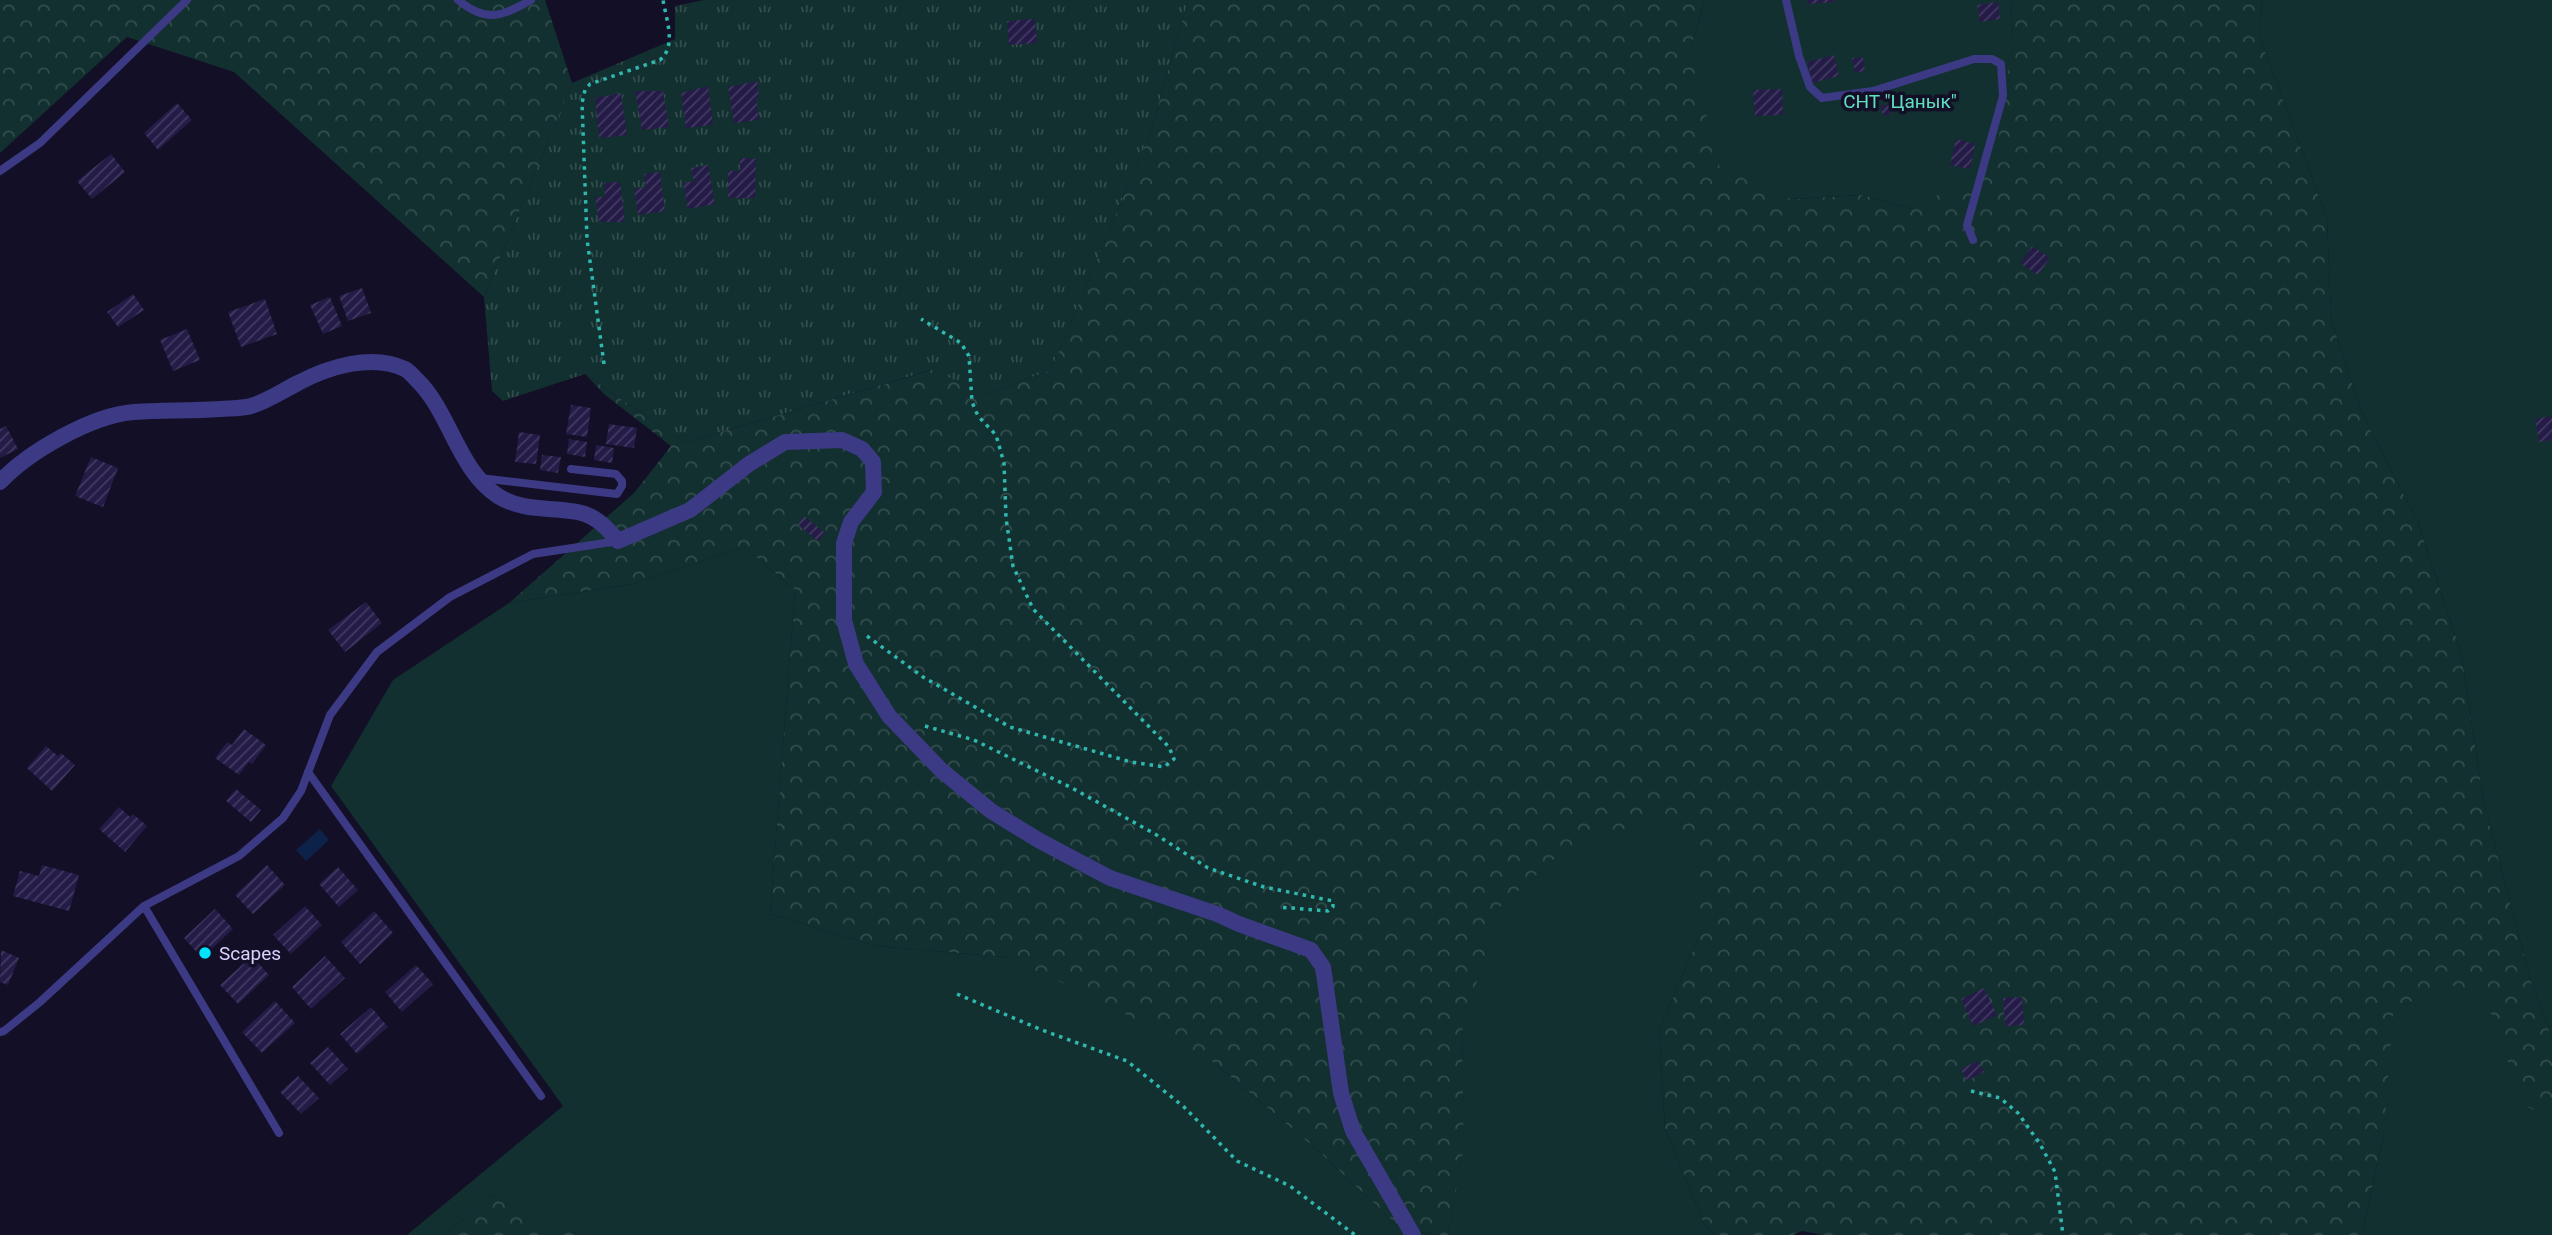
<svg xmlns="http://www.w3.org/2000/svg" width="2552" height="1235" font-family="Roboto,sans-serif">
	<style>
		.grass { fill: url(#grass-tufts) }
		.forest { fill: url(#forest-crowns) }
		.garden { fill: #12302f }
		.water { fill: #0c2248 }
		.building { fill: url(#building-hatch) }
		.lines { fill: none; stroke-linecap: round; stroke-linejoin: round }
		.path { stroke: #2fb8b0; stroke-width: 3.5; stroke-dasharray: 3.5 5; stroke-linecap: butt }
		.lane { stroke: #3d3a85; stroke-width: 8 }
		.street { stroke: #3d3a85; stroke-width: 16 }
		.poi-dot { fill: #00e5ff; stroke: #130f26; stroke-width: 2.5 }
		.labels { text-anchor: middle; stroke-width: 7; stroke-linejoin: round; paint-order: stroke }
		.park-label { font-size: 19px; fill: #5fe0c0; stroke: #130f26 }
		.poi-label { font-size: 19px; fill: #d9d4ff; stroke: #130f26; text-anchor: start }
	</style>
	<defs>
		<pattern id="grass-tufts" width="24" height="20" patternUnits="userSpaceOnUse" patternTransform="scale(1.75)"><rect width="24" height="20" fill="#12302f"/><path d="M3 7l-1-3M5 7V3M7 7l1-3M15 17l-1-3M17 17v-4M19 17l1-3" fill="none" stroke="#344d4e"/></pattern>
		<pattern id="forest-crowns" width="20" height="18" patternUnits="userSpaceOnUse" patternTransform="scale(1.75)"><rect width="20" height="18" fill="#12302f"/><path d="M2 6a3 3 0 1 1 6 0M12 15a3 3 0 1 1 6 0" fill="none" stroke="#344d4e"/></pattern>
		<pattern id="building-hatch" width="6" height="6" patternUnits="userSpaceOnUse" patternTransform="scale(1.75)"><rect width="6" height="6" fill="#241b47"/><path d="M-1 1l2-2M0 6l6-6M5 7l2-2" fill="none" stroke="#433b63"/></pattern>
	</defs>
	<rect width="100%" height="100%" fill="#130f26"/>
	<path class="grass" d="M704,0H1188L1152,128L1051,370L986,394L931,370L684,443L585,374L503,401L492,391L484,297L572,83L675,39V6Z"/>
	<path class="forest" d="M0,0H545L572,83L484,297L234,72L127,37L0,153Z
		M1188,0H1705L1690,50L1791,199L1862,195L1912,209L2013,38L2011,0H2262L2260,37L2327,218L2331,318L2361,411L2418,522L2461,652L2484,804L2530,978L2552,1038V1118L2523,1106L2483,994L2384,1134L2362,1235H1823L1802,1231L1793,1235H1715L1704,1224L1665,1128L1659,1031L1700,934L1462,1031L1465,1147L1448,1235H1442L1401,1229L1318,1151L1214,1063L1005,957L876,946L770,914L795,590L744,547L633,584L509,603L634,493L671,446L604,394L585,374L684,443L932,370L986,394L1051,370L1152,128Z
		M491,1195L545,1226L587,1235H445Z"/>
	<path class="garden" d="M1705,0H2011L2013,38L1995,164L1912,209L1862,195L1791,199L1720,168L1690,50Z
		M2262,0H2552V1038L2530,978L2484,804L2461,652L2418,522L2361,411L2331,318L2327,218L2260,37Z
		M744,547L795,590L770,914L876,946L1005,957L1096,998L1214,1063L1318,1151L1401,1229L1442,1235H587L545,1227L491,1195L445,1235H407L563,1106L331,786L393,680L509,603L633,584Z
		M1657,818L1700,856V934L1659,1031L1665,1128L1704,1224L1715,1235H1448L1464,1147L1462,1031L1500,907L1567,848Z
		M2438,983L2484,993L2523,1105L2552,1118V1235H2362L2384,1134L2393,1014Z"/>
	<path class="water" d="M320,829L329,840L306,861L296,850Z"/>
	<path class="building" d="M1807,0H1835V2L1807,4Z
		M1998,2L2000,19L1980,22L1977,5Z
		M1035,19L1037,43L1009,45L1007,21Z
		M1834,55L1839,76L1812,83L1807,62Z
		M1863,57L1865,71L1855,73L1852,58Z
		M757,81L759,98H756L759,120L734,123L728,87Z
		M708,86L713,125L686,128L681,93Z
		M1782,89L1783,115L1755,116L1753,90Z
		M635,91H663L669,127L642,130Z
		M621,93L627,135L599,138L595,98Z
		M177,103L192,120L158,150L144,133Z
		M1889,104L1891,114L1883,116L1880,106Z
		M1956,139L1975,144L1970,169L1950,165Z
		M111,154L125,172L92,199L77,181Z
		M740,158L756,159L755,198H728V171H740Z
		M708,165L715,204L688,209L683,183L694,181L691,168Z
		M660,172L665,211L638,215L634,189L646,187L644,174Z
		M620,182L625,222H599L595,197H605L604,183Z
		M2032,246L2050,258L2038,275L2020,263Z
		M362,288L371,313L348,321L339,296Z
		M133,294L144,310L118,327L107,312Z
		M330,297L342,326L323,334L310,305Z
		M265,299L277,334L241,347L228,312Z
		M187,329L200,360L173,371L160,340Z
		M571,405L591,408L587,437L566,434Z
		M2552,416V440L2539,442L2535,419Z
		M609,424L637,428L634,448L606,444Z
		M6,426L18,449L0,458V429Z
		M519,432L540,435L536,464L515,462Z
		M569,439L587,442L585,457L567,454Z
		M596,445L614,448L612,463L594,460Z
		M542,455L561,457L558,473L540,470Z
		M91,457L118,468L103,507L75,496Z
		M804,516L825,533L818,541L798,525Z
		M366,602L382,623L345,652L328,630Z
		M244,729L266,745L252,764L249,762L239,775L215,758L227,742L232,745Z
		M46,746L58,756L61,753L75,765L52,791L27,768Z
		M236,789L261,810L251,822L226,801Z
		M119,807L130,817L133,814L147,826L125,852L99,829Z
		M42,865L79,875L69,911L13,896L20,871L39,876Z
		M267,865L285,885L253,914L235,895Z
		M338,867L358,890L339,907L319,884Z
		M305,906L322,925L291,954L273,935Z
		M215,909L233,929L202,958L184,938Z
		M374,911L393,933L360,964L341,942Z
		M1,950L19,958L8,985L0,982Z
		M252,956L269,975L238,1004L220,985Z
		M325,956L345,978L311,1009L292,987Z
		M416,965L433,984L402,1012L385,992Z
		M1984,988L1997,1015L1973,1026L1961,999Z
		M2022,997L2024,1025L2005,1026L2003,998Z
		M275,1001L295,1023L262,1053L242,1032Z
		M371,1007L388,1027L357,1054L340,1034Z
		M328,1047L348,1069L330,1085L310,1063Z
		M1978,1061L1984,1072L1967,1081L1961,1069Z
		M298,1076L319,1098L301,1114L280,1092Z"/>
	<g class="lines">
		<path class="path" d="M604,364L587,239L582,103L585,90L590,84L660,60C677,46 666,19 663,0
			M867,636L923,677L1010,727L1131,762L1164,767L1174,759L1169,747L1033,609L1013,566L1006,518L1004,463L996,435L978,416L972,402L969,356L961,343L921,319
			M925,726L974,740L1072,788L1155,834L1208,868L1264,887L1333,901V907L1328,911L1278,907
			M957,994L1042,1030L1127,1061L1184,1107L1237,1161L1290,1186L1355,1235
			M1971,1091L2000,1098L2018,1113L2040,1144L2055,1172L2063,1235"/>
		<path class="lane" d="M458,0C486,23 501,17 531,0
			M1786,0L1799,56L1810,87L1822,98L1873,91L1974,59H1992L2001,64L2003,96L1967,225L1973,240
			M0,171L40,143L187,0
			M480,478L617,494L622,486V481L616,474L571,469
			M308,772L541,1096
			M144,906L279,1133
			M0,1032L4,1031L40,1002L144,906L239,856L283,818L301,791L330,715L377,652L450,597L533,554L618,541"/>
		<path class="street" d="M0,482C28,452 92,415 134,412C162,410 191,411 219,409C229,408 241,409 251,406C268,401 282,391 298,383C328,367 372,353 405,369C409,371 413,376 417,380C450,412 458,470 498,496C529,516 571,503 595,519C604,524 611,533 618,541L690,510L749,464L785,442L842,440L862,449L873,462L874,492L851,522L844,543V620L856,664L889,716L941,770L991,811L1040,841L1110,878L1217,914L1239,924L1311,950L1323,967L1341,1093L1353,1131L1413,1235"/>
	</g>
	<circle class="poi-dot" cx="205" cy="953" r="7"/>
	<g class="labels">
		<g class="park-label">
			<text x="1900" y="108">СНТ "Цанык"</text>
		</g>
		<g class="poi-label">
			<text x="219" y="960">Scapes</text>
		</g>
	</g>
</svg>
